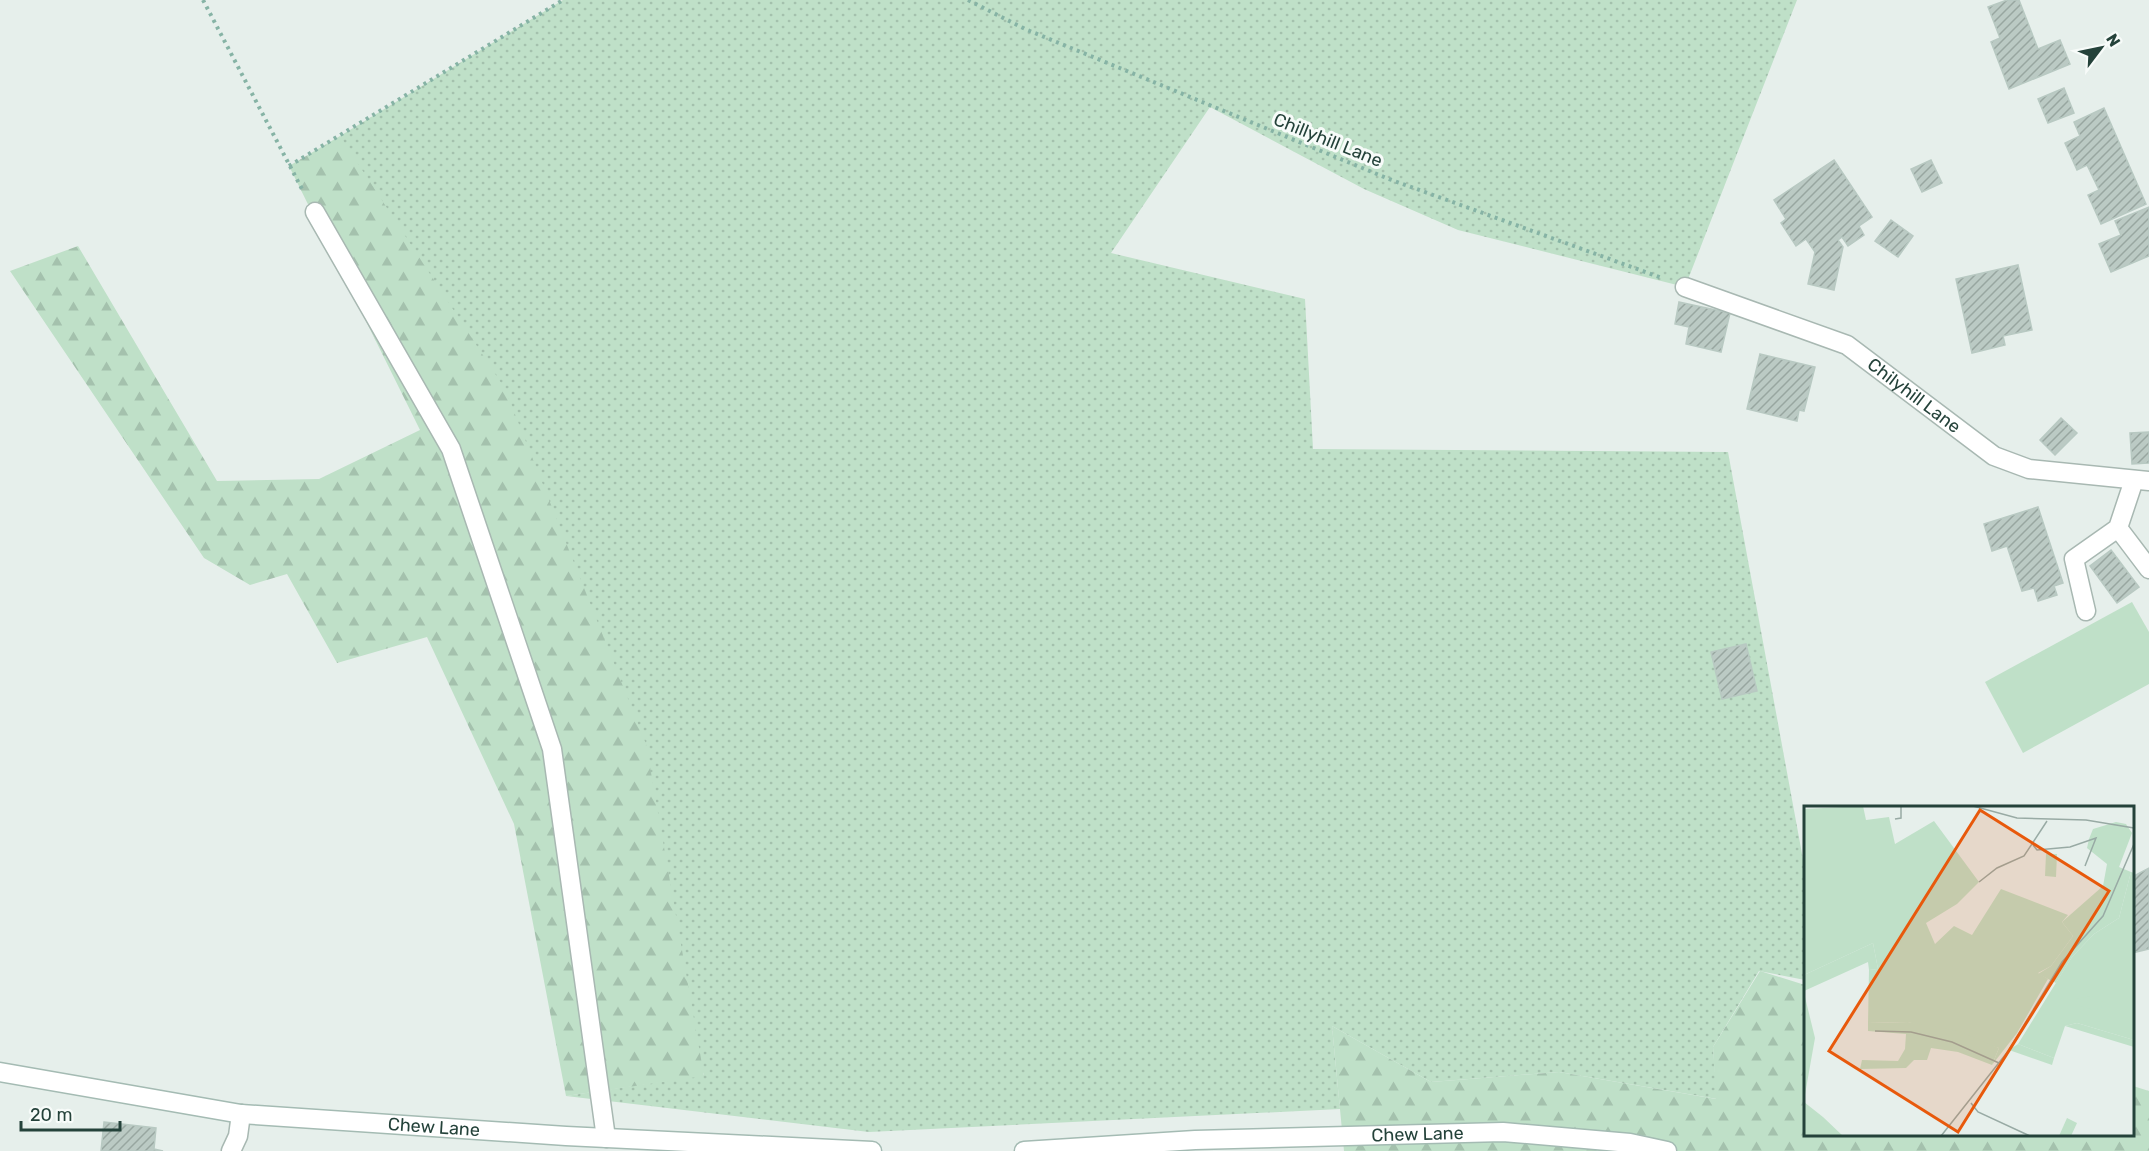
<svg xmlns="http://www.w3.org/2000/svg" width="2149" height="1151" font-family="Rubik,sans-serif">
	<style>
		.green { fill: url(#green-dots) }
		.forest { fill: url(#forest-firs) }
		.pitch { fill: #bfe0c8 }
		.building { fill: url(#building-hatch); stroke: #b8c9c2; stroke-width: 1.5 }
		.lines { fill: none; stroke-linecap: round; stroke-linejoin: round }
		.service-casing { stroke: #a8b8b2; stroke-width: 21 }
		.minor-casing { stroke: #a8b8b2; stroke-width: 21 }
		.secondary-casing { stroke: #a4bbb3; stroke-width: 21 }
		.path { stroke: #86b3a5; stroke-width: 4; stroke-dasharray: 3 4.5; stroke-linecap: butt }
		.service { stroke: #fff; stroke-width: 18 }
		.minor { stroke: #fff; stroke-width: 18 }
		.secondary { stroke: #fff; stroke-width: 18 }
		.labels { text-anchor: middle; stroke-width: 6; stroke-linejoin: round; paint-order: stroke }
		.street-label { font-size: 18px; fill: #24423a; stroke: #f7fbf9 }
		.inset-road { fill: none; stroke: #98aaa4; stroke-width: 1.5 }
		.view { fill: #e8590c; fill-opacity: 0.15; stroke: #e8590c; stroke-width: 3 }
		.inset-edge { fill: none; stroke: #24423a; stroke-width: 3 }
	</style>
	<defs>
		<pattern id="green-dots" width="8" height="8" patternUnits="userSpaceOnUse" patternTransform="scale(1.5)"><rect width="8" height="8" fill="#bfe0c8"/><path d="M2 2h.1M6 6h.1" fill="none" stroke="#a4c1ad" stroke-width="1.8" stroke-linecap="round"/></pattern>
		<pattern id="forest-firs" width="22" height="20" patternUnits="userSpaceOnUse" patternTransform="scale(1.5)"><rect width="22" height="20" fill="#bfe0c8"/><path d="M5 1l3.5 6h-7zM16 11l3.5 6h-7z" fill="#a4c1ad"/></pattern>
		<pattern id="building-hatch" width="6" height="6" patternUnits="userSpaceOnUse" patternTransform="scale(1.5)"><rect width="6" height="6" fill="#bbcac4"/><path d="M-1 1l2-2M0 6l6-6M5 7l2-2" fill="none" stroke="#98a6a0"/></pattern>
	</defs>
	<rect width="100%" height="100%" fill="#e6efeb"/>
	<path class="green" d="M563,0H1797L1685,287L1458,230L1364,189L1210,107L1111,253L1305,299L1313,449L1728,452L1805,870V980L1759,971L1713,1047L1717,1099L1559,1072L1431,1082L1332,1026L1340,1109L869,1132L566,1096L704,1075L340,136Z"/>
	<path class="forest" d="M340,136L505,389L646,744L704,1076L566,1096L514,824L427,637L337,663L287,574L250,585L204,558L10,271L78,246L217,481L319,479L420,430L289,166Z
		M1760,971L1805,985L1806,1134H2132L2133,1086L2149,1091V1151H1344L1332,1026L1431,1082L1559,1072L1716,1099L1713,1047Z"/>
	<path class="pitch" d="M2132,602L2149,632V684L2023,753L1985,682Z"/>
	<path class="building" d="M2007,0H2019L2038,49L2060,40L2070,64L2009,89L1991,42L2000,38L1988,7Z
		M2064,88L2074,113L2048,123L2038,99Z
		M2104,108L2146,204L2101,224L2088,195L2099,190L2087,165L2077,170L2065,143L2080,136L2074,122Z
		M1834,160L1872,217L1859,226L1864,235L1848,246L1842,237L1838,240L1843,247L1834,290L1808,284L1815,252L1806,239L1796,246L1781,223L1786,219L1774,200Z
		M1931,160L1942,183L1922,192L1911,169Z
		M2149,207V256L2111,272L2099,244L2121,235L2115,221Z
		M1891,220L1913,236L1898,257L1875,241Z
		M2018,265L2032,330L2003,336L2005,345L1972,353L1956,279Z
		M1679,302L1730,313L1721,352L1686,344L1689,327L1675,324Z
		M1760,354L1815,367L1804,411L1799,410L1797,421L1747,409Z
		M2061,418L2077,433L2055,455L2040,440Z
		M2149,432V463L2132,464L2130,433Z
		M2038,507L2063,583L2054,586L2057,595L2038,601L2034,588L2022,591L2007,546L1992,551L1984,524Z
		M2111,550L2139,587L2117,603L2090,566Z
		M1746,644L1757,691L1722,699L1711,652Z
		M2149,868V949L2132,953V873L2134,876Z
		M104,1122L156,1128L154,1149L163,1151H101Z"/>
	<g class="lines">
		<defs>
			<path id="service" d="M315,212L451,449L552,749L606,1138
				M2134,480L2118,528L2149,569
				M2086,611L2074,559L2118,528
				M231,1151L238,1136L241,1114"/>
			<g id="minor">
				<path id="s1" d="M1685,287L1847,345L1994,456L2029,469L2149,481"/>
			</g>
			<g id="secondary">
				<path id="s2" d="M0,1072L241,1114L566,1136L872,1151"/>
				<path id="s3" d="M1024,1151L1195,1140L1503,1132L1630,1143L1667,1151"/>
			</g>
		</defs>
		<use href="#service" class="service-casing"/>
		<use href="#minor" class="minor-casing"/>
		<use href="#secondary" class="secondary-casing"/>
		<path class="path" d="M203,0L303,191
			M968,0L1025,29L1389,179L1662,278
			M289,166L563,0"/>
		<use href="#service" class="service"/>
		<use href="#minor" class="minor"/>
		<use href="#secondary" class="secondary"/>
	</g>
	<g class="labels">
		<g class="street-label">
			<text transform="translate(1328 140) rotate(22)" y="6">Chillyhill Lane</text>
			<text dy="6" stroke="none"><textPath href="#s1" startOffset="256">Chilyhill Lane</textPath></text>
			<text dy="6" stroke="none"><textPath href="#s2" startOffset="438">Chew Lane</textPath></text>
			<text dy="6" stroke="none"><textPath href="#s3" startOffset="394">Chew Lane</textPath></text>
		</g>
	</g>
	<g transform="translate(1804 806)">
		<rect width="330" height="330" fill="#e6efeb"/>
		<path d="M59,0L62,14L85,11L91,38L130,15L175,76L153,98L122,117L131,138L150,120L168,129L197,83L264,109L258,116L269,130L247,160L234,167L244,173L213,227L188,259L195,242L104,216L64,217L65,164L74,163L69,137L0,169V3ZM327,66L330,67V234L273,217L261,220L250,252L214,238L268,151L290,128L315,112ZM0,187L11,232L0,294ZM0,296L19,311L39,330H0Z" fill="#bfe0c8"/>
		<path d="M312,16L322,18L328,27L315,61L327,66L315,112L290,128L268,151L252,177L234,168L247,160L269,130L258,116L299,80L303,58L283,42L285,33L289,23ZM69,137L74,163L65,164L64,156L0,185V169ZM286,190L296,191L300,200L291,204L272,199V193ZM104,216L154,225L195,242L188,259L154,246L127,242L123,254H110L102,262L56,263L58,254L94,255L101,243L102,228L64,225V217ZM273,217L330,234V241L261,220ZM214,238L250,252L248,259L205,244Z" fill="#bfe0c8"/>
		<path d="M242,48H253L252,71L241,70ZM263,312L273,317L267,330H255Z" fill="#bfe0c8"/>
		<path class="inset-road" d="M169,0L213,12L282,14L330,22M91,13L97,12V0M229,39L233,44L266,41L292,32L281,60M175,76L193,62L220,50L243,15M71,225L107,226L148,236L195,257M167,297L174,306L226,330M137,330L205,244L258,156L299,110L330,38"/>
		<path class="view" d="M176,4L305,85L154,326L25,245Z"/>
		<rect width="330" height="330" class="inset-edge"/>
	</g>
	<g transform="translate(2101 48) rotate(58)" stroke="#f7fbf9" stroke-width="4.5" paint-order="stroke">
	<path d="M0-4.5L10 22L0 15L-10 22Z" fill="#24423a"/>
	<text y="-9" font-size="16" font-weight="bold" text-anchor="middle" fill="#24423a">N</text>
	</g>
	<path d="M21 1121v9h99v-9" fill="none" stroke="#24423a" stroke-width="3"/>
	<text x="30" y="1121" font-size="18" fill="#24423a" stroke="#f7fbf9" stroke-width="4.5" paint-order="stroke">20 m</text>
</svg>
